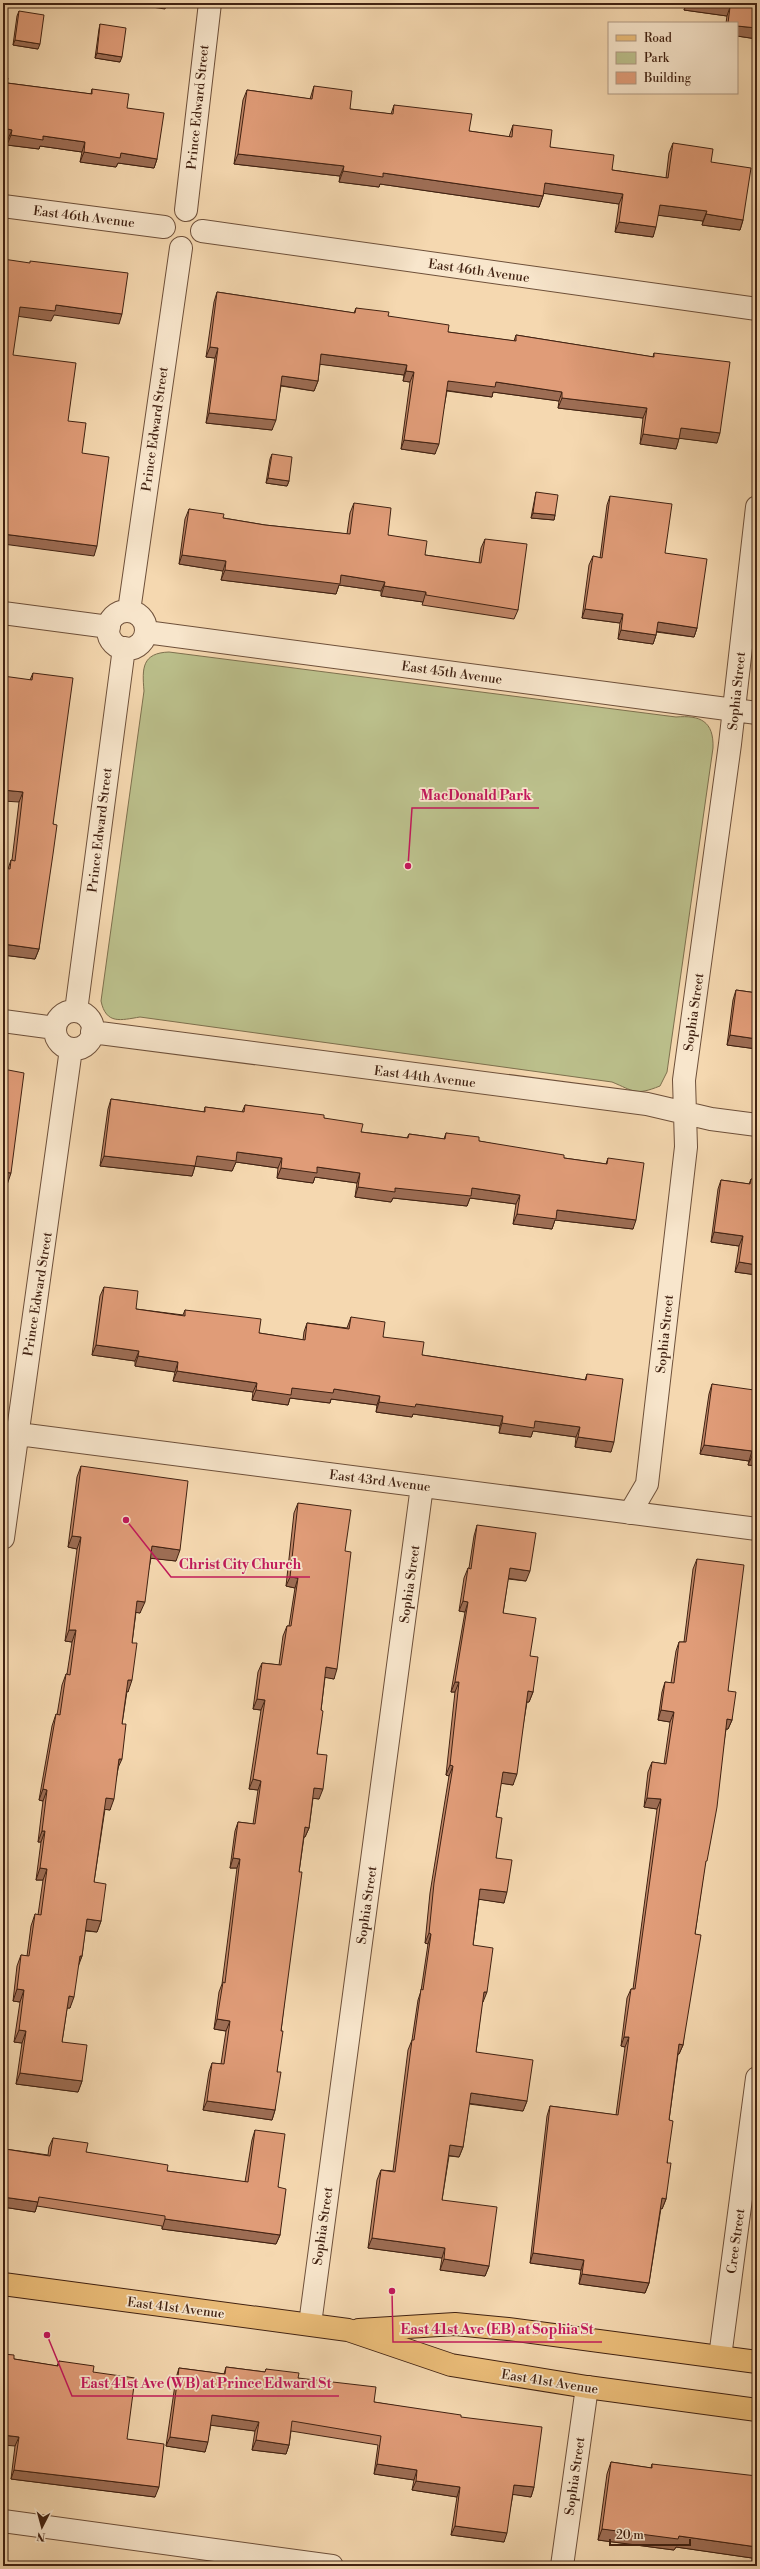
<svg xmlns="http://www.w3.org/2000/svg" width="760" height="2569" font-family="'Libre Bodoni',serif">
	<style>
		.green { fill: #bbbf8b; stroke: #7e704e }
		.lines { fill: none; stroke-linecap: round; stroke-linejoin: round }
		.minor-casing { stroke: #6e503a; stroke-width: 24 }
		.major-casing { stroke: #412212; stroke-width: 24 }
		.minor { stroke: #f8e6cc; stroke-width: 22 }
		.major { stroke: #eabc78; stroke-width: 22 }
		.wall { fill: #c18667; stroke: #412212 }
		.shaded-wall { fill: #9d6d54; stroke: #412212 }
		.building { fill: #e09c78; stroke: #412212 }
		.labels { text-anchor: middle; stroke-width: 3.5; stroke-linejoin: round; paint-order: stroke }
		.street-label { font-size: 13px; fill: #412212; stroke: #f8e6cc }
		.leader { fill: none; stroke: #c2185b; stroke-width: 1.5 }
		.callout-dot { fill: #c2185b; stroke: #f8e6cc; stroke-width: 1.5 }
		.callout-label { font-size: 14px; text-anchor: middle; font-weight: bold; fill: #c2185b; stroke: #f8e6cc; stroke-width: 3.5; stroke-linejoin: round; paint-order: stroke }
	</style>
	<rect width="100%" height="100%" fill="#f5d8b0"/>
	<filter id="stains"><feTurbulence type="fractalNoise" baseFrequency=".005" numOctaves="4"/><feColorMatrix values="0 0 0 0 .2 0 0 0 0 .09 0 0 0 0 .02 0 0 0 .5 -.17"/></filter>
	<radialGradient id="worn" r=".72"><stop offset=".6" stop-color="#630" stop-opacity="0"/><stop offset="1" stop-color="#630" stop-opacity=".3"/></radialGradient>
	<path class="green" d="M169,652L676,717C700,715 714,721 713,748L667,1072L660,1086C635,1096 634,1091 612,1082L140,1017C121,1020 106,1025 101,1001L144,691C142,668 142,653 169,652Z"/>
	<g class="lines">
		<defs>
			<path id="minor" d="M3,206L164,227
				M186,210L210,3
				M202,231L757,309
				M129,611L181,248
				M108 630a19 19 0 1 1 38 0a19 19 0 1 1-38 0Z
				M3,613L109,627
				M146,632L757,713
				M76,1011L124,648
				M55 1030a19 19 0 1 1 38 0a19 19 0 1 1-38 0Z
				M3,1021L55,1028
				M92,1032L647,1104L711,1119L757,1125
				M3,1432L757,1529
				M630,1513L647,1484L686,1147L684,1080L730,744L757,507
				M3,1538L71,1049
				M310,2324L422,1486
				M720,2357L757,2078
				M3,2521L332,2566
				M562,2566L587,2387"/>
			<path id="major" d="M3,2284L348,2330L451,2365L587,2387L757,2410
				M359,2330L455,2324L508,2329L757,2362"/>
		</defs>
		<use href="#minor" class="minor-casing"/>
		<use href="#major" class="major-casing"/>
		<use href="#minor" class="minor"/>
		<use href="#major" class="major"/>
	</g>
	<path class="wall" d="M686,3H757V39L737,36V23H726L727,16L684,10Z
		M19,11L38,49L13,45L17,16Z
		M100,24L120,62L95,58L99,29Z
		M3,78L7,83L91,94L92,89L127,108L157,159L154,168L118,163L116,167L80,162L82,152L40,146L39,149L7,145L8,139L3,138Z
		M314,86L350,109L391,114L394,105L469,131L509,137L513,125L550,147L612,170L666,178L669,153L673,143L711,162L743,220L740,230L702,225L703,221L658,215L653,237L615,232L619,204L544,193L539,207L380,184L379,187L339,182L340,176L234,164L243,100L247,90L310,99Z
		M217,292L354,313L356,308L448,332L514,341L516,335L653,357L654,353L717,443L679,438L676,449L640,444L643,418L558,408L559,401L493,392L492,397L447,391L435,454L401,449L410,382L403,381L404,375L320,364L318,381L314,391L281,386L272,430L206,423L215,358L206,357L214,302Z
		M272,454L289,481L287,486L266,483L270,459Z
		M536,492L555,515L554,520L531,518L535,497Z
		M610,496L665,553L697,628L694,637L656,632V635L653,644L618,639L620,623L582,618L589,565L593,556L600,558L607,505Z
		M354,503L388,535L425,555L479,563L481,548L485,539L518,610L514,619L422,605L423,602L381,596V591L339,585L336,594L221,580L223,571L179,564L185,519L189,509L223,518L265,525L347,534L350,513Z
		M33,673L53,824L39,949L35,959L3,955V868L8,869L11,860H12L19,802L30,680Z
		M736,990L757,993V1049L727,1045L733,1000Z
		M111,1099L204,1112L205,1107L242,1112L245,1105L324,1118L361,1132L407,1138L409,1134L444,1139L446,1133L479,1141L564,1158L606,1164L608,1158L633,1229L555,1220L552,1229L513,1224L516,1204L470,1198L467,1206L393,1198L391,1202L355,1197L357,1183L315,1177L313,1183L277,1178L278,1168L236,1162L232,1171L195,1166L192,1176L100,1166L108,1109Z
		M751,1179L757,1180V1275L735,1272L739,1246L711,1242L718,1189L721,1180L749,1184Z
		M104,1287L136,1309L183,1315L185,1310L259,1333L303,1340L304,1332L307,1323L347,1328L351,1317L383,1337L422,1355L585,1380L587,1374L611,1452L575,1447L576,1437L533,1431L531,1437L499,1433L500,1426L413,1414L412,1417L376,1412L377,1405L331,1399L330,1403L290,1398L288,1405L252,1400L253,1392L173,1381L175,1372L135,1366V1361L92,1355L100,1296Z
		M712,1384L757,1395V1466L748,1465L749,1461L700,1454L709,1394Z
		M81,1466L176,1561L151,1558L140,1613L136,1612L132,1643L128,1692L127,1691L122,1724L118,1769L110,1810L105,1809L94,1882L101,1921L97,1932L85,1931L82,1956L78,1965L70,2008H67L62,2042L82,2081L78,2092L16,2084L22,2043L14,2042L20,2002L13,2001L17,1966L21,1955L27,1956L31,1926L35,1914L38,1915L43,1880H36L41,1842H38L43,1801L39,1800L52,1726L56,1714L57,1715L62,1685L66,1674H67L72,1642L65,1641L77,1549L68,1547L77,1477Z
		M298,1503L345,1551L334,1679L325,1677L321,1710L317,1754L319,1799L313,1798L309,1828L305,1837H304L299,1872L281,2031L277,2072L275,2110L272,2120L203,2110L209,2072L212,2063L221,2064L226,2031L214,2029L219,1992L222,1984L237,1868H230L235,1831L238,1822L253,1824L258,1790L249,1789L261,1710L253,1709L258,1672L262,1663L279,1665L283,1636L287,1626H289L295,1588L286,1586L294,1513Z
		M477,1525L526,1581L508,1579L503,1613L530,1656L533,1692L529,1702H527L513,1785L501,1783L496,1817V1858L504,1903L479,1899L473,1945L483,2002H482L476,2052L527,2101L523,2111L469,2104L463,2147L459,2157L449,2156L442,2200L489,2266L485,2276L440,2270L442,2258L368,2248L377,2180L381,2170L393,2171L408,2050L412,2040L418,2000L421,1991L428,1944L425,1943L430,1893L449,1776L446,1775L455,1692H451L465,1612L459,1611L464,1578L468,1568H469L474,1536Z
		M697,1559L728,1691L732,1720L728,1729H726L704,1870L695,1934L683,2045L679,2054H678L669,2120L666,2199L662,2209L661,2208L649,2283L645,2293L579,2284L581,2270L530,2263L547,2116L550,2106L616,2115L625,2047L621,2046L627,1998L631,1989H633L657,1809L644,1807L648,1772L652,1762L664,1764L670,1722L658,1720L662,1692L665,1682L671,1683L676,1651L679,1642H684L693,1569Z
		M255,2130L278,2187L280,2235L276,2244L162,2229V2226L37,2206L35,2212L3,2207V2145L5,2149L48,2155L49,2147L53,2138L86,2152L167,2171L245,2182L252,2140Z
		M14,2359L57,2366L59,2361L93,2372L155,2497L11,2479L15,2446Z
		M226,2367L265,2372L266,2369L298,2378L374,2402L461,2417L534,2487L531,2497L513,2494L504,2542L451,2535L457,2497L412,2490L414,2480L374,2474L378,2445L291,2431L289,2445L286,2454L252,2450L255,2431L211,2425L205,2452L166,2446L176,2378L179,2368L224,2374Z
		M611,2462L651,2468L652,2464L756,2506L757,2564L752,2563V2558L676,2547L674,2550L598,2540L607,2474Z"/>
	<path class="shaded-wall" d="M140,3H167L165,9L139,5Z
		M687,3H705L730,7L727,16L684,10Z
		M737,26L757,28V39L737,36Z
		M15,40L40,44L38,49L13,45Z
		M97,53L122,57L120,62L95,58Z
		M3,128L12,130L8,139L3,138Z
		M11,135L43,136L85,142L82,152L40,146L39,149L7,145Z
		M84,152L121,153L157,159L154,168L118,163L116,167L80,162Z
		M238,154L344,166L340,176L234,164Z
		M343,171L383,173L543,196L539,207L380,184L379,187L339,182Z
		M545,183L623,194L619,204L541,193Z
		M660,205L707,211L703,221L656,215Z
		M706,214L743,220L740,230L702,225Z
		M619,222L656,227L653,237L615,232Z
		M56,305L122,314L119,324L54,315L51,321L16,316L20,307Z
		M210,347L218,348L215,358L206,357Z
		M321,354L407,365L404,375L318,364Z
		M406,371L414,372L410,382L403,381Z
		M282,376L318,381L314,391L278,385Z
		M448,381L496,382L562,392L559,401L493,392L492,397L444,390Z
		M562,398L647,408L643,418L558,408Z
		M209,413L276,420L272,430L206,423Z
		M681,428L720,433L717,443L677,438Z
		M643,434L679,439L676,449L640,444Z
		M404,440L439,444L435,454L401,449Z
		M268,478L289,481L287,486L266,483Z
		M533,513L555,515L554,520L531,518Z
		M3,534L97,546L94,556L3,544Z
		M182,555L226,561L223,571L179,564Z
		M225,570L341,575L385,582L381,591L339,585L336,594L221,580Z
		M384,586L426,592L423,602L381,596Z
		M585,609L623,614L620,623L582,618Z
		M658,622L697,628L694,637L654,631Z
		M621,630L656,635L653,644L618,639Z
		M3,790L23,792L19,802L3,801Z
		M3,944L39,949L35,959L3,955Z
		M730,1035L757,1039V1049L727,1045Z
		M237,1152L282,1158L278,1168L236,1162L232,1171L193,1166L197,1156Z
		M104,1156L195,1166L192,1176L100,1166Z
		M317,1167L360,1173L357,1183L315,1177L313,1183L277,1178L281,1168Z
		M3,1172L11,1173L7,1185H3Z
		M358,1187L395,1188H472L520,1195L516,1204L470,1198L467,1206L393,1198L391,1202L355,1197Z
		M557,1210L636,1220L633,1229L555,1220L552,1229L513,1224L517,1214Z
		M714,1232L743,1236L739,1246L711,1242Z
		M739,1262L757,1265V1275L735,1272Z
		M96,1345L139,1351L135,1361L92,1355Z
		M138,1356L178,1362L175,1372L135,1366Z
		M177,1371L257,1383L253,1392L173,1381Z
		M292,1388L334,1389L380,1396L377,1405L331,1399L330,1403L290,1398L288,1405L252,1400L256,1390Z
		M379,1402L416,1404L503,1416L500,1426L413,1414L412,1417L376,1412Z
		M535,1421L580,1427L576,1437L533,1431L531,1437L499,1433L502,1423Z
		M578,1437L614,1442L611,1452L575,1447Z
		M704,1445L752,1451L749,1461L700,1454Z
		M752,1456H757V1466L748,1465Z
		M72,1536L81,1537L77,1549L68,1547Z
		M152,1546L180,1550L176,1561L148,1558Z
		M510,1568L530,1571L526,1581L506,1578Z
		M290,1577L298,1578L295,1588L286,1586Z
		M137,1601L145,1602L140,1613L133,1612Z
		M463,1601L468,1602L465,1612L459,1611Z
		M69,1630H76L72,1642L65,1641Z
		M326,1667L337,1669L334,1679L323,1677Z
		M128,1680H132L128,1692L124,1691Z
		M455,1682H459L455,1692H451Z
		M528,1691L533,1692L529,1702H524Z
		M257,1699L265,1700L261,1710L253,1709Z
		M661,1710L674,1712L670,1722L658,1720Z
		M727,1719L732,1720L728,1729H723Z
		M119,1759H122L117,1770Z
		M450,1765L453,1766L449,1776L446,1775Z
		M503,1772L517,1774L513,1785L499,1783Z
		M253,1779L261,1781L258,1790L249,1789Z
		M314,1788L323,1789L319,1799L311,1798Z
		M43,1789L47,1790L43,1801L39,1800Z
		M106,1798L114,1799L110,1810L102,1809Z
		M647,1798L661,1799L657,1809L644,1807Z
		M305,1827L309,1828L305,1837H302Z
		M42,1831H45L41,1842H38Z
		M233,1858L240,1859L237,1868H230Z
		M40,1868L47,1869L43,1880H36Z
		M480,1889L507,1892L504,1903L477,1899Z
		M87,1919L101,1921L97,1932L83,1930Z
		M429,1933L431,1934L428,1944L425,1943Z
		M80,1956H82L78,1967Z
		M17,1989L24,1990L20,2002L13,2001Z
		M484,1992H487L483,2002H480Z
		M69,1996L74,1997L70,2008H65Z
		M217,2019L230,2021L226,2031L214,2029Z
		M19,2030L26,2031L22,2043L14,2042Z
		M624,2037H629L625,2047L621,2046Z
		M679,2044L683,2045L679,2054H676Z
		M20,2073L82,2081L78,2092L16,2084Z
		M471,2093L527,2101L523,2111L467,2103Z
		M207,2101L275,2110L272,2120L203,2110Z
		M450,2145L463,2147L459,2157L446,2155Z
		M3,2197L38,2202L35,2212L3,2207Z
		M662,2198L666,2199L662,2209L659,2208Z
		M165,2219L280,2235L276,2244L162,2229Z
		M372,2238L445,2248L442,2258L368,2248Z
		M533,2253L584,2260L581,2270L530,2263Z
		M444,2259L489,2266L485,2276L440,2270Z
		M582,2274L649,2283L645,2293L579,2284Z
		M212,2415L259,2422L255,2431L209,2425Z
		M3,2435L19,2437L15,2446L3,2445Z
		M170,2437L208,2442L205,2452L166,2446Z
		M256,2440L289,2445L286,2454L252,2450Z
		M377,2464L417,2470L414,2480L374,2474Z
		M14,2470L159,2487L155,2497L11,2479Z
		M416,2481L460,2487L457,2497L412,2490Z
		M514,2485L534,2487L531,2497L510,2494Z
		M455,2526L507,2533L504,2542L451,2535Z
		M602,2529L679,2536L757,2547L752,2558L676,2547L674,2550L598,2540Z
		M756,2552H757V2564L752,2563Z"/>
	<path class="building" d="M705,3H757V28L737,26V23H728L730,7Z
		M19,11L44,15L40,44L15,40Z
		M100,24L126,28L122,57L97,53Z
		M3,78H8L7,83L92,94V89L129,94L127,108L164,113L157,159L121,153L120,158L84,152L85,142L43,136V140L11,135L12,130L3,128Z
		M314,86L352,91L350,109L393,114L394,105L472,114L469,131L512,137L513,125L552,130L550,147L614,155L612,170L668,178L673,143L713,149L711,162L751,168L743,220L706,214L707,211L660,205L656,227L619,222L623,194L545,183L543,196L383,173V177L343,171L344,166L238,154L247,90L312,99Z
		M3,259L30,263V261L128,273L122,314L56,305L55,311L20,307L13,355L76,363L68,421L86,423L82,453L109,457L97,546L3,534Z
		M217,292L355,313L356,308L389,312L388,316L449,325L448,332L516,341V335L654,357V353L730,362L720,433L681,428L679,439L643,434L647,408L562,398V392L496,382L495,387L448,381L439,444L404,440L414,372L406,371L407,365L321,354L318,381L282,376L276,420L209,413L218,348L210,347Z
		M272,454L292,457L289,481L268,478Z
		M536,492L558,495L555,515L533,513Z
		M610,496L672,504L665,553L707,559L697,628L658,622L656,635L621,630L623,614L585,609L593,556L602,558Z
		M354,503L391,508L388,535L427,541L425,555L481,563L485,539L527,544L518,610L426,595V592L384,586L385,582L341,575L340,584L225,570L226,561L182,555L189,509L224,514L223,518L265,525L350,534Z
		M33,673L73,678L53,824L57,825L53,854L39,949L3,944V868L10,869L11,860L15,861L23,792L3,790V676L32,680Z
		M736,990L757,993V1039L730,1035Z
		M3,1069L24,1073L11,1173L3,1172Z
		M111,1099L205,1112V1107L244,1112L245,1105L324,1115V1118L363,1124L361,1132L408,1138L409,1134L445,1139L446,1133L479,1137V1141L564,1155V1158L607,1164L608,1158L644,1163L636,1220L557,1210L556,1219L517,1214L520,1195L472,1188L471,1196L395,1188V1192L358,1187L360,1173L317,1167V1173L281,1168L282,1158L237,1152L236,1161L197,1156L195,1166L104,1156Z
		M751,1179L757,1180V1265L739,1262L743,1236L714,1232L721,1180L750,1184Z
		M104,1287L138,1291L136,1309L185,1316V1310L261,1319L259,1333L305,1340L307,1323L349,1329L351,1317L385,1322L383,1337L424,1342L422,1355L586,1380L587,1374L623,1379L614,1442L578,1437L580,1427L535,1421L534,1428L502,1423L503,1416L416,1404L415,1407L379,1402L380,1396L334,1389L333,1393L292,1388L291,1395L256,1390L257,1383L177,1371L178,1362L138,1356L139,1351L96,1345Z
		M712,1384L754,1390L753,1395H757V1456H752V1451L704,1445Z
		M81,1466L188,1481L180,1550L152,1546L145,1602L137,1601L132,1643H137L132,1680H128L122,1724H126L122,1759H119L114,1799L106,1798L94,1882L106,1884L101,1921L87,1919L82,1956H80L74,1997L69,1996L62,2042L87,2045L82,2081L20,2073L26,2031L19,2030L24,1990L17,1989L21,1955L29,1956L35,1914L41,1915L47,1869L40,1868L45,1831H42L47,1790L43,1789L56,1714L60,1715L66,1674L70,1675L76,1630H69L81,1537L72,1536Z
		M298,1503L351,1510L345,1551L351,1552L337,1669L326,1667L321,1710L323,1711L317,1754L327,1755L323,1789L314,1788L309,1828L305,1827L299,1872H302L281,2031H283L277,2072H281L275,2110L207,2101L212,2063L224,2064L230,2021L217,2019L223,1982L225,1983L240,1859L233,1858L238,1822L255,1824L261,1781L253,1779L265,1700L257,1699L262,1663L281,1665L287,1626H291L298,1578L290,1577Z
		M477,1525L536,1533L530,1571L510,1568L503,1613L536,1618L530,1656L538,1657L533,1692L528,1691L517,1774L503,1772L496,1817L502,1818L496,1858L512,1860L507,1892L480,1889L473,1945L493,1948L487,1992H484L476,2052L533,2060L527,2101L471,2093L463,2147L450,2145L442,2200L497,2207L489,2266L444,2259L445,2248L372,2238L381,2170L395,2172L412,2040H414L421,1989L423,1990L431,1934L429,1933L434,1883L453,1766L450,1765L459,1682H455L468,1602L463,1601L468,1568L471,1569Z
		M697,1559L744,1565L728,1691L736,1692L732,1720L727,1719L717,1807L707,1861H706L695,1934L701,1935L683,2045L679,2044L669,2120L673,2121L667,2163H671L666,2199L662,2198L649,2283L582,2274L584,2260L533,2253L550,2106L618,2115L629,2037H624L631,1989H635L661,1799L647,1798L652,1762L666,1764L674,1712L661,1710L665,1682L674,1683L679,1642H686Z
		M255,2130L285,2134L278,2187L286,2189L280,2235L165,2219V2216L39,2197L38,2202L3,2197V2145H5V2149L50,2156L53,2138L88,2143L86,2152L168,2165L167,2171L248,2182Z
		M3,2354L14,2355V2359L58,2366L59,2361L94,2366L93,2372L135,2378L127,2439L164,2444L159,2487L14,2470L19,2437L3,2435Z
		M226,2367L265,2372L266,2369L299,2373L298,2378L376,2387L374,2402L461,2415V2417L542,2427L534,2487L514,2485L507,2533L455,2526L460,2487L416,2481L417,2470L377,2464L381,2436L292,2421L289,2445L256,2440L259,2422L212,2415L208,2442L170,2437L179,2368L225,2374Z
		M611,2462L652,2468V2464L757,2476V2501L756,2506H757V2552H756L757,2547L679,2536L678,2539L602,2529Z"/>
	<g class="labels">
		<g class="street-label">
			<text transform="translate(197 107) rotate(-84)" y="5">Prince Edward Street</text>
			<text transform="translate(84 216) rotate(7)" y="5">East 46th Avenue</text>
			<text transform="translate(479 270) rotate(8)" y="5">East 46th Avenue</text>
			<text transform="translate(154 429) rotate(-82)" y="5">Prince Edward Street</text>
			<text transform="translate(452 672) rotate(8)" y="5">East 45th Avenue</text>
			<text transform="translate(736 691) rotate(-84)" y="5">Sophia Street</text>
			<text transform="translate(99 830) rotate(-83)" y="5">Prince Edward Street</text>
			<text transform="translate(693 1012) rotate(-82)" y="5">Sophia Street</text>
			<text transform="translate(425 1076) rotate(7)" y="5">East 44th Avenue</text>
			<text transform="translate(37 1294) rotate(-81)" y="5">Prince Edward Street</text>
			<text transform="translate(664 1334) rotate(-84)" y="5">Sophia Street</text>
			<text transform="translate(380 1480) rotate(7)" y="5">East 43rd Avenue</text>
			<text transform="translate(409 1584) rotate(-82)" y="5">Sophia Street</text>
			<text transform="translate(366 1905) rotate(-82)" y="5">Sophia Street</text>
			<text transform="translate(322 2226) rotate(-82)" y="5">Sophia Street</text>
			<text transform="translate(735 2241) rotate(-82)" y="5">Cree Street</text>
			<text transform="translate(176 2307) rotate(7)" y="5">East 41st Avenue</text>
			<text transform="translate(550 2381) rotate(9)" y="5">East 41st Avenue</text>
			<text transform="translate(574 2476) rotate(-82)" y="5">Sophia Street</text>
		</g>
	</g>
	<path class="leader" d="M408 866L412 808H539M126 1520L171 1577H310M392 2291L393 2342H602M47 2335L72 2396H339"/>
	<g class="callout-dot">
		<circle cx="408" cy="866" r="4"/>
		<circle cx="126" cy="1520" r="4"/>
		<circle cx="392" cy="2291" r="4"/>
		<circle cx="47" cy="2335" r="4"/>
	</g>
	<g class="callout-label">
		<text x="476" y="800">MacDonald Park</text>
		<text x="240" y="1569">Christ City Church</text>
		<text x="497" y="2334">East 41st Ave (EB) at Sophia St</text>
		<text x="206" y="2388">East 41st Ave (WB) at Prince Edward St</text>
	</g>
	<rect width="760" height="2569" fill="none" stroke="#f5d8b0" stroke-width="16"/>
	<rect x="4" y="4" width="752" height="2561" fill="none" stroke="#412212" stroke-width="2"/>
	<rect x="8" y="8" width="744" height="2553" fill="none" stroke="#412212"/>
	<rect x="608" y="22" width="130" height="72" fill="#f8e6cc" stroke="#af9882"/>
	<rect x="616" y="35" width="20" height="6" fill="#eabc78" stroke="#af9882"/>
	<text x="644" y="42" font-size="12" fill="#412212">Road</text>
	<rect x="616" y="52" width="20" height="12" fill="#bbbf8b" stroke="#af9882"/>
	<text x="644" y="62" font-size="12" fill="#412212">Park</text>
	<rect x="616" y="72" width="20" height="12" fill="#e09c78" stroke="#af9882"/>
	<text x="644" y="82" font-size="12" fill="#412212">Building</text>
	<g transform="translate(42 2527) rotate(186)" stroke="#f8e6cc" stroke-width="3" paint-order="stroke">
	<path d="M0-3L7 15L0 10L-7 15Z" fill="#412212"/>
	<text y="-6" font-size="11" font-weight="bold" text-anchor="middle" fill="#412212">N</text>
	</g>
	<path d="M610 2539v6h80v-6" fill="none" stroke="#412212" stroke-width="2"/>
	<text x="616" y="2539" font-size="12" fill="#412212" stroke="#f8e6cc" stroke-width="3" paint-order="stroke">20 m</text>
	<rect width="100%" height="100%" filter="url(#stains)"/>
	<rect width="100%" height="100%" fill="url(#worn)"/>
</svg>
